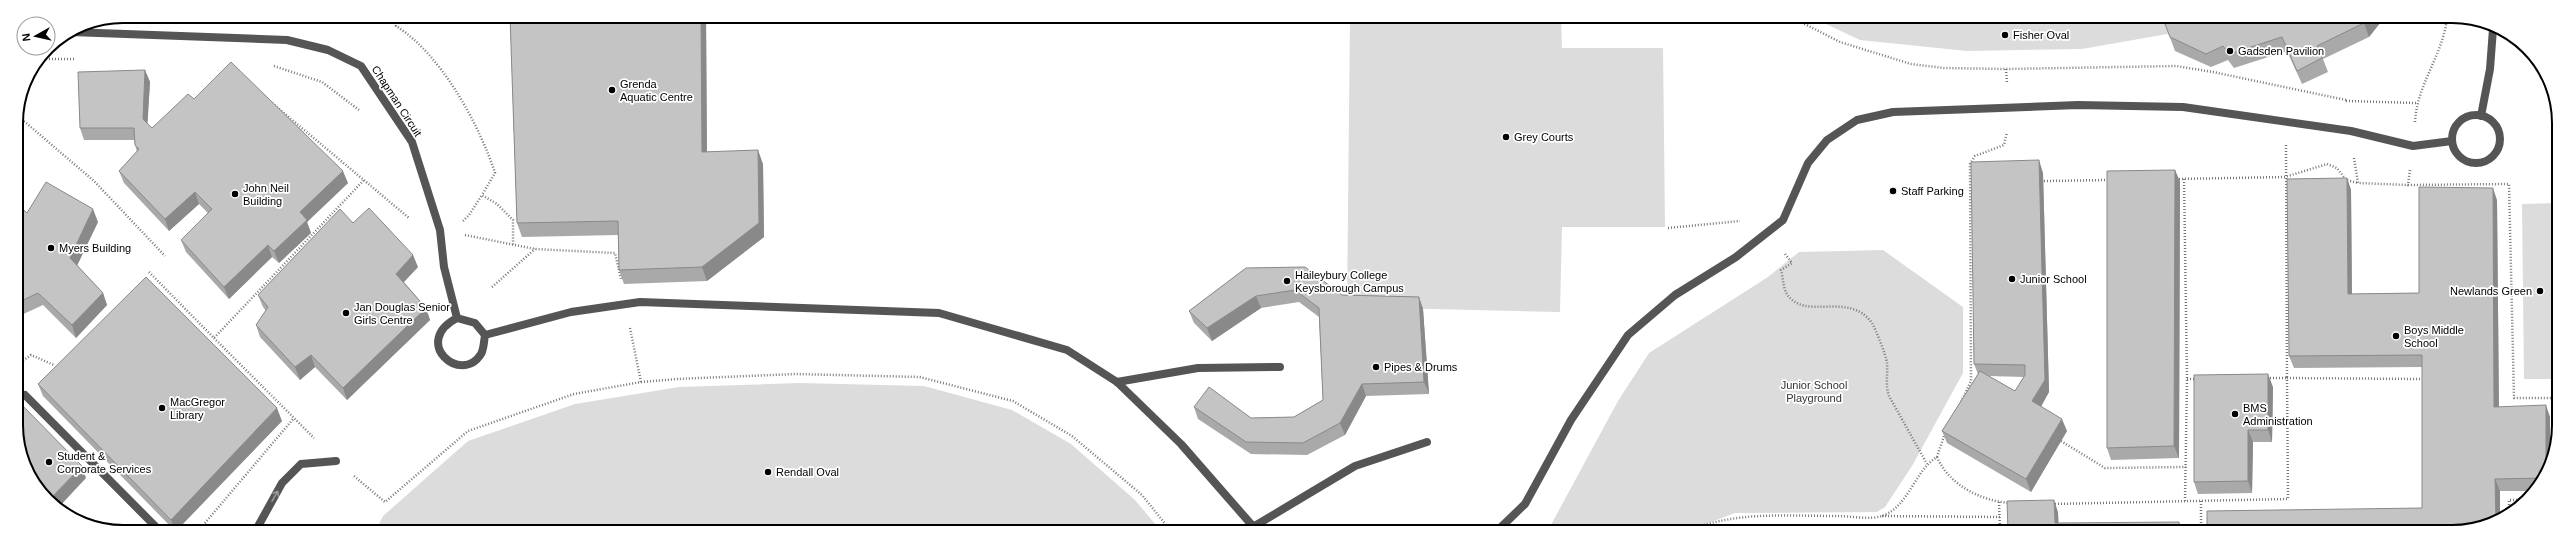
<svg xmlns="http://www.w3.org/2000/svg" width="2575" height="548" font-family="Helvetica,sans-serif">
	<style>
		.green { fill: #dcdcdc }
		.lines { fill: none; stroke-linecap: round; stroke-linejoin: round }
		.path { stroke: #777; stroke-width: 2.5; stroke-dasharray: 1 2; stroke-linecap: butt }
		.lane { stroke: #555; stroke-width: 8 }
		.wall { fill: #a9a9a9; fill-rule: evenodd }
		.shaded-wall { fill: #898989 }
		.building { fill: #c4c4c4; stroke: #898989 }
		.oneway { stroke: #999 }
		.poi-dot { fill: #000; stroke: #fff; stroke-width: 1.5 }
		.labels { text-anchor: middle; stroke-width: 3.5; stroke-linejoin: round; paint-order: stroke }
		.poi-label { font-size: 11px; fill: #000; stroke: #fff; text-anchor: start }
		.street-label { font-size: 11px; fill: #000; stroke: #fff }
		.park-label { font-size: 11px; fill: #333; stroke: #fff }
		.rim { fill: none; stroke: #000; stroke-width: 2 }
	</style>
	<rect width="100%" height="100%" fill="#fff"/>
	<path class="green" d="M1350,17H1561L1562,48H1663L1665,227H1562L1560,312L1347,307Z
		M1811,17L2212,18L2190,30L2082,49L1967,51L1860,40Z
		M2557,203V379H2524L2522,204Z
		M1883,250L1963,307V373L1912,466L1885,507L1877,512L1735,513L1687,531H1545L1552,523L1618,401L1649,353L1768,277L1799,252Z
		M799,383L924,386L1012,410L1071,444L1135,500L1161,531L376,530L383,516L468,441L575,404L679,387Z"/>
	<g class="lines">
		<path class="path" d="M404,16L396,26C441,54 479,124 495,173L482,195
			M1791,17L1840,42L1911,64L1944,68L2006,69L2176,66L2213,72L2346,100
			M40,59H76
			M274,66L322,82L359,110
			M2006,69L2007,83
			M2346,101L2416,103
			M272,103L409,218
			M16,117L25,122L94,181L165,256
			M2415,122C2417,84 2443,55 2447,18
			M2354,158L2358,183L2408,185
			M2410,170L2408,185L2509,184L2514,398H2557
			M2176,179L2285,177L2327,164L2337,168L2346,180L2358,183
			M2184,179L2187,379L2185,502
			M2044,181L2109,180
			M463,221L469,215L482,195L497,204L513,220V245
			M1668,228L1740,221
			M465,235L535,249L615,253L621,279
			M1785,254L1792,263L1781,270C1783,277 1783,288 1787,294C1805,322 1848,290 1872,323C1876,330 1886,355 1887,363C1888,375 1885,385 1889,396L1927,464
			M149,272L214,338L364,180
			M492,287L535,249
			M630,328L641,382
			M214,338L314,438
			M18,364L31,355L54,365
			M2267,378H2287L2286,145
			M2187,379H2196
			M2555,398V452
			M1961,402L1971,381L1970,164L1975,156L2004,145L2007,132
			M2061,441L2105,468L2186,467
			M1937,457L1945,433
			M354,476L385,502L468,431L574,394L641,382L677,379L795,374L920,377L1013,401L1072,436L1142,495L1171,531
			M2201,501V532
			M1999,502L2000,531
			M2052,504L2288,499L2287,378L2424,379
			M2509,514V500H2527
			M1882,516L2000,517
			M199,530L294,418
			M1687,531C1736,511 1785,516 1837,516C1850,516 1870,520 1882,516C1909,507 1914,471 1937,457C1949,485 1981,501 2010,503"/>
		<path class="lane" d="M71,32L287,40L328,50L361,66L412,142L440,230L444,267L457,318
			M2452 139a24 24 0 1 1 48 0a24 24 0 1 1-48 0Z
			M2481,116L2490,69L2493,29
			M457,318L475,323L485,335C484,340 484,349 481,354C461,386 411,342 457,318Z
			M485,335L571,312L640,302L939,313L1067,350L1117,382L1181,444L1257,531
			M1117,382L1198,368L1280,367
			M25,395L159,530
			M1253,527L1355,466L1427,442
			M256,530L282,483L301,464L336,461
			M1497,531L1525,504L1571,420L1628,335L1675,295L1736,257L1783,220L1808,163L1827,140L1857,120L1893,112L2078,105L2183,107L2351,131L2413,146L2452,141"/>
	</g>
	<path class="wall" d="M510,16H706L707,152L763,164L764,237L707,281L624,284L619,270L618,235L522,237L517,223Z
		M2178,18H2384L2369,37L2323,59L2328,72L2302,84L2287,51L2234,68L2228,60L2211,67L2175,51L2165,24Z
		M145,70L150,82L147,124L152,128L194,99L348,183L307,222L311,233L279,263L272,257L229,299L186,252L181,240L208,213L199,204L169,231L124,183L119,171L137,152L135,145L134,140H84L80,128Z
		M2175,170L2180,182L2179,458L2111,460L2107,448Z
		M2043,173L2049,392L2041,406L2067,431L2031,492L1947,443L1942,431L1978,374L1974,364ZM1989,376L2024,377L2015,391Z
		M2347,178L2351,190L2352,294L2419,293L2497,200L2499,407L2550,417V463L2545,478L2534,491H2500V519L2492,524L2422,508V367L2294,368L2289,356Z
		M17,204L27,213L98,222L77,265L103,293L107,305L76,338L43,305L17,317Z
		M418,267L404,282L426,308L430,320L347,400L315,367L300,380L260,337L256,325L266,311L263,307L258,295Z
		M1246,268L1342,295L1419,297L1423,309L1429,394L1366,396L1345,435L1307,455L1251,454L1198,419L1194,407L1251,418L1294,417L1323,400L1319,317L1299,302L1261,308L1212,341L1194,323L1189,311Z
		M38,384L282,421L177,530H174L43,396Z
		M2273,387L2272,442H2253L2252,493L2198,494L2194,482Z"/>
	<path class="shaded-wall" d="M701,16H706L707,166L702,152Z
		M2368,18H2384L2369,37L2364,23Z
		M145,70L150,82L147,132L143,119Z
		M758,150L763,164L764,237L707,281L702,267Z
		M2039,160L2043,173L2049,392L2037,414L2032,401Z
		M2175,170L2180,182L2179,458L2174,446Z
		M343,171L348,183L307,222L311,233L279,263L274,251L300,212Z
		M2347,178L2351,190L2352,306L2348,294Z
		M2493,188L2497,200L2499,419L2494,407Z
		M195,192L199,204L169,231L165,219Z
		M93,209L98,222L75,270L70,258Z
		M268,245L272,257L229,299L224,287Z
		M413,255L418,267L400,286L396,274Z
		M103,293L107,305L76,338L72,325Z
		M1256,296L1261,308L1212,341L1207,328Z
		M1419,297L1423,309L1429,394L1424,382Z
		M426,308L430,320L347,400L343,388Z
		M311,355L315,367L300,380L295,367Z
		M2268,374L2273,387L2272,442L2268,430Z
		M1362,384L1366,396L1345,435L1340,423Z
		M2546,405L2550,417V463L2546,475Z
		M277,408L282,421L177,530H175L171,520Z
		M2062,419L2067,431L2031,492L2026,479Z
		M2248,430L2253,442L2252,493L2248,481Z
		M82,466L86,478L59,507L48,501Z
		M2495,479L2500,491V519L2496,522Z
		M2054,500L2058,512L2059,531L2055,523Z
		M2179,522L2183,532H2180Z"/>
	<path class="building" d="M510,16H701L702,152L758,150L759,223L702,267L619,270L618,221L517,223Z
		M2178,18H2368L2364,23L2317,46L2322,58L2297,71L2282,37L2229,54L2223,46L2206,54L2170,37L2165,24Z
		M231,62L343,171L300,212L307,220L274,251L268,245L224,287L181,240L212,209L195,192L165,219L119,171L139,149L135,145L134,128H80L78,72L145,70L143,119L152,128L188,94L194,99Z
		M2039,160L2045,380L2032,401L2062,419L2026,479L1942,431L1980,371L2015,391L2025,375V365L1974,364L1971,162Z
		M2175,170L2174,446L2107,448V171Z
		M2347,178L2348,294L2419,293V187L2493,188L2494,407L2546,405V475L2545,478L2495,479L2496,522L2492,524L2458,532H2207V511L2422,508V355L2289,356L2287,179Z
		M46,182L93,209L70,258L103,293L72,325L38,293L17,303V204L27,213Z
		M369,208L413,255L396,274L426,308L343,388L311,355L295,367L256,325L268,307L258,295L340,209L353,223Z
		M1305,267L1342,295L1419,297L1424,382L1362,384L1340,423L1303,443L1246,442L1194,407L1209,387L1251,418L1294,417L1323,400L1319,308L1295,290L1256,296L1207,328L1189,311L1246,268Z
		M146,277L277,408L171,520L38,384Z
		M2268,374V430H2248V481L2194,482V375Z
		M18,401L82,466L48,501L18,446Z
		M2054,500L2055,523L2179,522L2180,532L2008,531L2007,501Z"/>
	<defs><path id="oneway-shaft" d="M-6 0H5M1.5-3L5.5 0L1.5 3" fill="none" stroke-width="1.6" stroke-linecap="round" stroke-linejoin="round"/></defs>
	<use class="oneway" href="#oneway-shaft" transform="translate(275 496) rotate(-60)"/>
	<g class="poi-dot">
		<circle cx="2005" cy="35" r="4"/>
		<circle cx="2230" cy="51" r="4"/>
		<circle cx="612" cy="90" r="4"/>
		<circle cx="1506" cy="137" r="4"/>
		<circle cx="1893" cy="191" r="4"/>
		<circle cx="235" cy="194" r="4"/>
		<circle cx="51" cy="248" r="4"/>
		<circle cx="2012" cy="279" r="4"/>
		<circle cx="1287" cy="281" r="4"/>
		<circle cx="2540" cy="291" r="4"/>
		<circle cx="346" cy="313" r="4"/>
		<circle cx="2396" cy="336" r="4"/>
		<circle cx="1376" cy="367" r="4"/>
		<circle cx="162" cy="408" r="4"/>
		<circle cx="2235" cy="414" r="4"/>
		<circle cx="49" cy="462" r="4"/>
		<circle cx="768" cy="472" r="4"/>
	</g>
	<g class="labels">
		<g class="poi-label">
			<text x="2013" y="39">Fisher Oval</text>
			<text x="2238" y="55">Gadsden Pavilion</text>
			<text x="620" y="88">Grenda<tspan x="620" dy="13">Aquatic Centre</tspan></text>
			<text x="1514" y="141">Grey Courts</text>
			<text x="243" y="192">John Neil<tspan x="243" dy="13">Building</tspan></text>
			<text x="1901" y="195">Staff Parking</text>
			<text x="59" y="252">Myers Building</text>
			<text x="1295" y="279">Haileybury College<tspan x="1295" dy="13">Keysborough Campus</tspan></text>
			<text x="2020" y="283">Junior School</text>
			<text x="2532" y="295" text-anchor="end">Newlands Green</text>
			<text x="354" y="311">Jan Douglas Senior<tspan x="354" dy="13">Girls Centre</tspan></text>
			<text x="2404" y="334">Boys Middle<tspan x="2404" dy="13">School</tspan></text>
			<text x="1384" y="371">Pipes &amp; Drums</text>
			<text x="170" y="406">MacGregor<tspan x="170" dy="13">Library</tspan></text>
			<text x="2243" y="412">BMS<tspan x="2243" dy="13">Administration</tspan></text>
			<text x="57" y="460">Student &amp;<tspan x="57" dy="13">Corporate Services</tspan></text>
			<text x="776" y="476">Rendall Oval</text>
		</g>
		<g class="street-label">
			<text transform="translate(397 101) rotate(57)" y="4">Chapman Circuit</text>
		</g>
		<g class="park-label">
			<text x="1814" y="389">Junior School<tspan x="1814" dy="13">Playground</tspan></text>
		</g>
	</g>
	<path d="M0 0H2575V548H0ZM123 23H2452A100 100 0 0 1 2552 123V425A100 100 0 0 1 2452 525H123A100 100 0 0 1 23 425V123A100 100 0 0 1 123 23Z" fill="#fff" fill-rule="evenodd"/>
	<path class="rim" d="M123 23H2452A100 100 0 0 1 2552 123V425A100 100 0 0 1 2452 525H123A100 100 0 0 1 23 425V123A100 100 0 0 1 123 23Z"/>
	<g transform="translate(36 36) rotate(262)"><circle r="19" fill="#ffffff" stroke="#999999"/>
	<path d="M0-3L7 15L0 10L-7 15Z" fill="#000000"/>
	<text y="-6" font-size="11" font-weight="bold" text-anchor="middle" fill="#000000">N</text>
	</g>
</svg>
